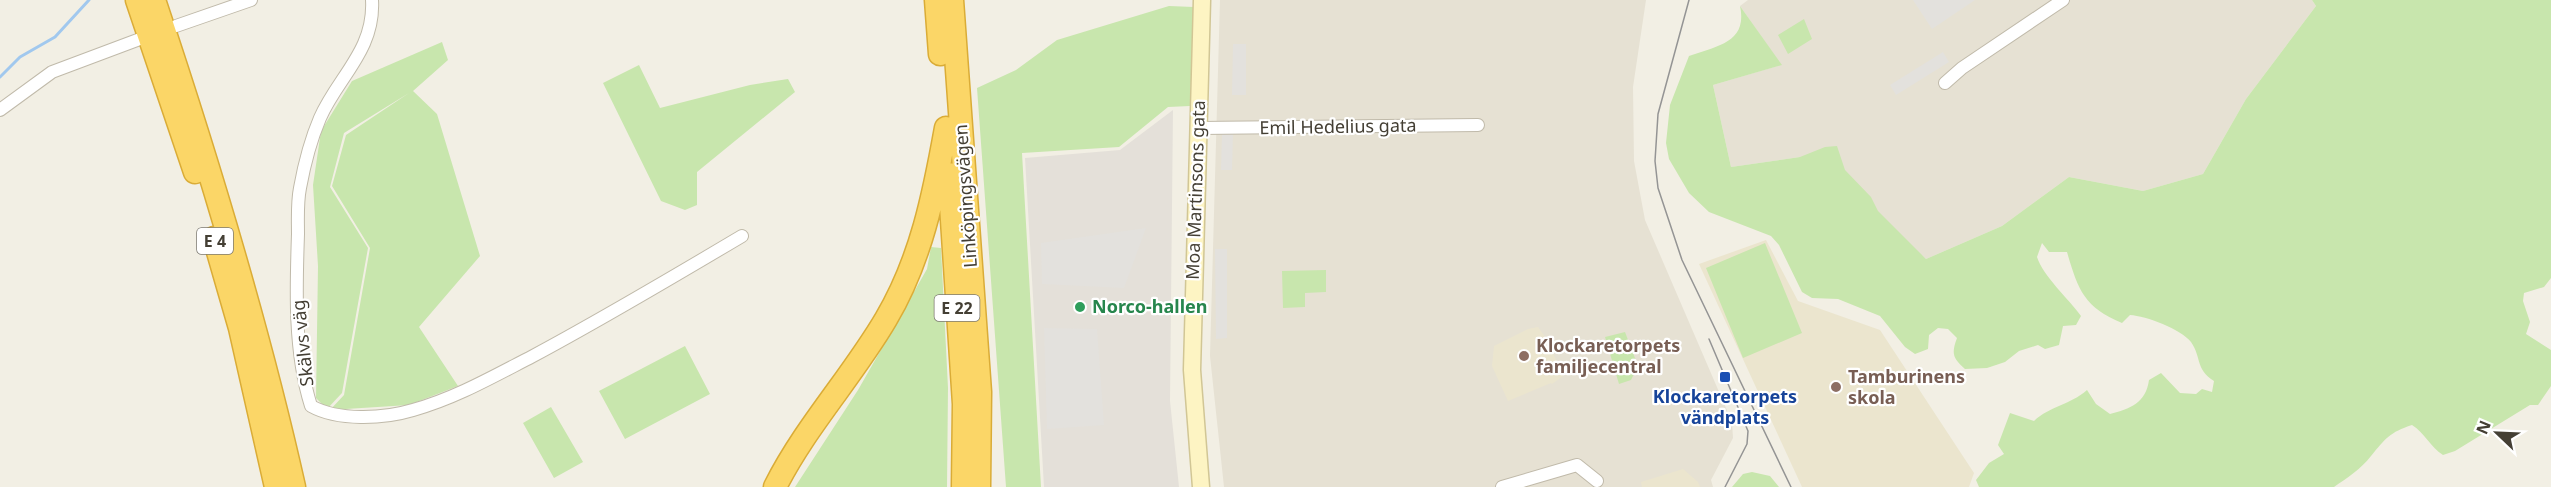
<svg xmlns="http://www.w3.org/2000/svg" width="2551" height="487" font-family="'Noto Sans',sans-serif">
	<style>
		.residential { fill: #e6e1d3 }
		.industrial { fill: #e4e0d9 }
		.education { fill: #ebe5ce }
		.green { fill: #c8e6ad }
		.parking { fill: #e3e1dd }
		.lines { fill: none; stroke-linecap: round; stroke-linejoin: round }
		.stream { stroke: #a1c8ee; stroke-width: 3 }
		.street-casing { stroke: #c0baaa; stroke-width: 14 }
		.secondary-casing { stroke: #d1c695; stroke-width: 19 }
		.highway-casing { stroke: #daac37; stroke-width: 25 }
		.street { stroke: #fff; stroke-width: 12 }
		.secondary { stroke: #fdf4c3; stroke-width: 16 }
		.highway { stroke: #fbd667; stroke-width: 22 }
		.tram { stroke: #949494; stroke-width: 1.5 }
		.leisure-dot { fill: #2e9e5b; stroke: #fff; stroke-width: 2 }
		.education-dot { fill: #8d6e63; stroke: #fff; stroke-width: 2 }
		.transit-dot { fill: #1a4fb4; stroke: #fff; stroke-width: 2 }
		.labels { text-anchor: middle; stroke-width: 4.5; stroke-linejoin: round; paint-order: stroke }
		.shield { fill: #fff; stroke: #7c7971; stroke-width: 1.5 }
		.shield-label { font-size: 16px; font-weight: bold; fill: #443f34 }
		.street-label { font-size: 18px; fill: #443f34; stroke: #fff }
		.leisure-label { font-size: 18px; font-weight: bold; fill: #27864d; stroke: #fff; text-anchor: start }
		.education-label { font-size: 18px; font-weight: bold; fill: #785e54; stroke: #fff; text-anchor: start }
		.transit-label { font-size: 18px; font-weight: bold; fill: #164399; stroke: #fff }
	</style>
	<rect width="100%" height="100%" fill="#f2efe4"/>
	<path class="residential" d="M1220,0H1646L1633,87L1634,161L1645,220L1732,422L1733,438L1711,480L1713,487H1224L1210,356Z
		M1748,0H2312L2316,6L2246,99L2203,174L2143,191L2069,177L2002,226L1926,259L1800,157L1731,167L1713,85L1781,65L1740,6Z"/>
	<path class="industrial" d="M1173,110L1170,401L1179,487H1044L1025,158L1120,150Z"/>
	<path class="education" d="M1766,240L1798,301L1880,330L1974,473L1969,487H1802L1699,264Z
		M1538,327L1548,341L1563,376L1552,384L1551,383L1508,401L1492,366L1494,346L1528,329Z
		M1683,469L1698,482L1700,487H1642L1641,482Z"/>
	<path class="green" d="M2312,0H2551V278L2544,287L2524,293L2523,301L2530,322L2526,334L2551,350V386L2538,405H2530L2455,451L2443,455C2430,447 2425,433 2412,425C2390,432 2385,439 2371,456C2361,469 2347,478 2334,487H1979L1976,480L1989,463L2004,454L1998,445L2010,413L2034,421C2050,406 2070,405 2087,390L2096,404L2110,414C2130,409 2146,403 2149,380L2161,373L2180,393L2196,394L2202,389L2212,392L2214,381C2195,369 2202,358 2191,342C2181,329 2146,316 2130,315L2122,323C2084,307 2078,290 2067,252H2049L2042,243L2037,257C2043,276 2068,298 2081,316L2076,325L2063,326L2059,345L2045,349L2038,345L2019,351L2005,362L1987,368L1965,369C1953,358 1951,354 1957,338L1948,329L1938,328L1929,335L1928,349L1915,354L1905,347L1880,316L1838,299L1812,298L1802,292L1779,245L1771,236L1709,212L1689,193L1669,159L1666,143L1670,105L1689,56C1716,46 1748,43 1740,6L1782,65L1713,85L1731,167L1800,157L1825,147L1837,146L1845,170L1871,197L1878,211L1926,259L2002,226L2069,177L2143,191L2203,174L2246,99L2316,6Z
		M1169,6L1194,7L1190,106L1168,107L1119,147L1022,153L1041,487H1006L977,88L1016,70L1057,40Z
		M1804,19L1812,39L1788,54L1778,35Z
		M442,42L448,60L413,91L437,114L480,256L419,327L458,386L409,405L330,410L344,395L370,248L332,186L346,135L409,93L344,133L330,187L368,248L342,393L327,409L316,398L318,266L313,185L321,131L352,81Z
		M639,65L660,108L750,85L788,79L795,92L697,172V205L685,210L661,201L603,83Z
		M1765,243L1802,333L1743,358L1706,268Z
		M931,247L941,248L948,388L947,487H795L858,390L927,269Z
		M1326,270V292L1305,293V307L1283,308L1282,271Z
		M1625,332L1638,366L1631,380L1619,384L1605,337Z
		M685,346L710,394L625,439L599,391Z
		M551,407L583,462L554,478L523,423Z
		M1752,472L1770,476L1779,487H1732L1743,474Z"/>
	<path class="parking" d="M1913,0H1975L1932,29Z
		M1233,44H1246V95H1232Z
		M1943,52L1949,62L1896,95L1890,85Z
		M1222,133H1233L1232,170H1221Z
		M1146,228L1124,288L1042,284L1041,243Z
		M1215,249H1227V338L1216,339Z
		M1044,328L1097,329L1104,425L1047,429Z"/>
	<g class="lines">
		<path class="stream" d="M0,77L20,57L55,37L89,0"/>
		<defs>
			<path id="street" d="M372,0C375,50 338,77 320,118C311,139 304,166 300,188C297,203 298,219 298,234C296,290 294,352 311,406C338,421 383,419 413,410C456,398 494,376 533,356C604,318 673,277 742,236
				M176,26L251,0
				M1945,83L1962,68L2063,0
				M0,110L52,72L140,39
				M1199,128L1478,125
				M1502,487L1577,465L1597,481"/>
			<path id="secondary" d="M1201,487L1192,370L1202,0"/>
			<path id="highway" d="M137,0L195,172
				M154,0C208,161 257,322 294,487
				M936,0L940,54
				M952,0L980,392L979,487
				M949,174L964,404L963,487
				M214,238L240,328L276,487
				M775,487C805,427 852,377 886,319C921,260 934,195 946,128"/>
		</defs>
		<use href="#street" class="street-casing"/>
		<use href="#secondary" class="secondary-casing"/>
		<use href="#highway" class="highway-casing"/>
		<use href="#street" class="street"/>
		<use href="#secondary" class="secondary"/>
		<use href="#highway" class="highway"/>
		<path class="tram" d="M1689,0L1658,114L1655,161L1658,188L1682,260L1791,487
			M1709,339L1748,431L1747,444L1725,487"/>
	</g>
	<circle class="leisure-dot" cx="1080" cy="307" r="6"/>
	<g class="education-dot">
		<circle cx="1524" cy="356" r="6"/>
		<circle cx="1836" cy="387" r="6"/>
	</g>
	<rect class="transit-dot" x="1719" y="371" width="12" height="12" rx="3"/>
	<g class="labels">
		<g class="shield">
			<rect x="197" y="228" width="36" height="26" rx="4.5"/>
			<rect x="934.5" y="295" width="45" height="26" rx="4.5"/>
		</g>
		<g class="shield-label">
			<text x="215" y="247">E 4</text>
			<text x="957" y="314">E 22</text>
		</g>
		<g class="street-label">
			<text transform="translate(1338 127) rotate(-1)" y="6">Emil Hedelius gata</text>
			<text transform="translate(1196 190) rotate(-88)" y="6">Moa Martinsons gata</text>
			<text transform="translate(966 196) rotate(-94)" y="6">Linköpingsvägen</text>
			<text transform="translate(303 343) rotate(-96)" y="6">Skälvs väg</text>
		</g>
		<g class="leisure-label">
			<text x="1092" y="313">Norco-hallen</text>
		</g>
		<g class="education-label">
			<text x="1536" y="352">Klockaretorpets<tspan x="1536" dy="21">familjecentral</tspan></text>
			<text x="1848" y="383">Tamburinens<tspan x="1848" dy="21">skola</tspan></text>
		</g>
		<g class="transit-label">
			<text x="1725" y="403">Klockaretorpets<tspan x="1725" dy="21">vändplats</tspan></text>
		</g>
	</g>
	<g transform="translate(2497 433) rotate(293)" stroke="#ffffff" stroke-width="4.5" paint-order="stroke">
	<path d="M0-4.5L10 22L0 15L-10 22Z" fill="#443f34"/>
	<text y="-9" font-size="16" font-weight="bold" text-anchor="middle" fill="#443f34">N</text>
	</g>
</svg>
